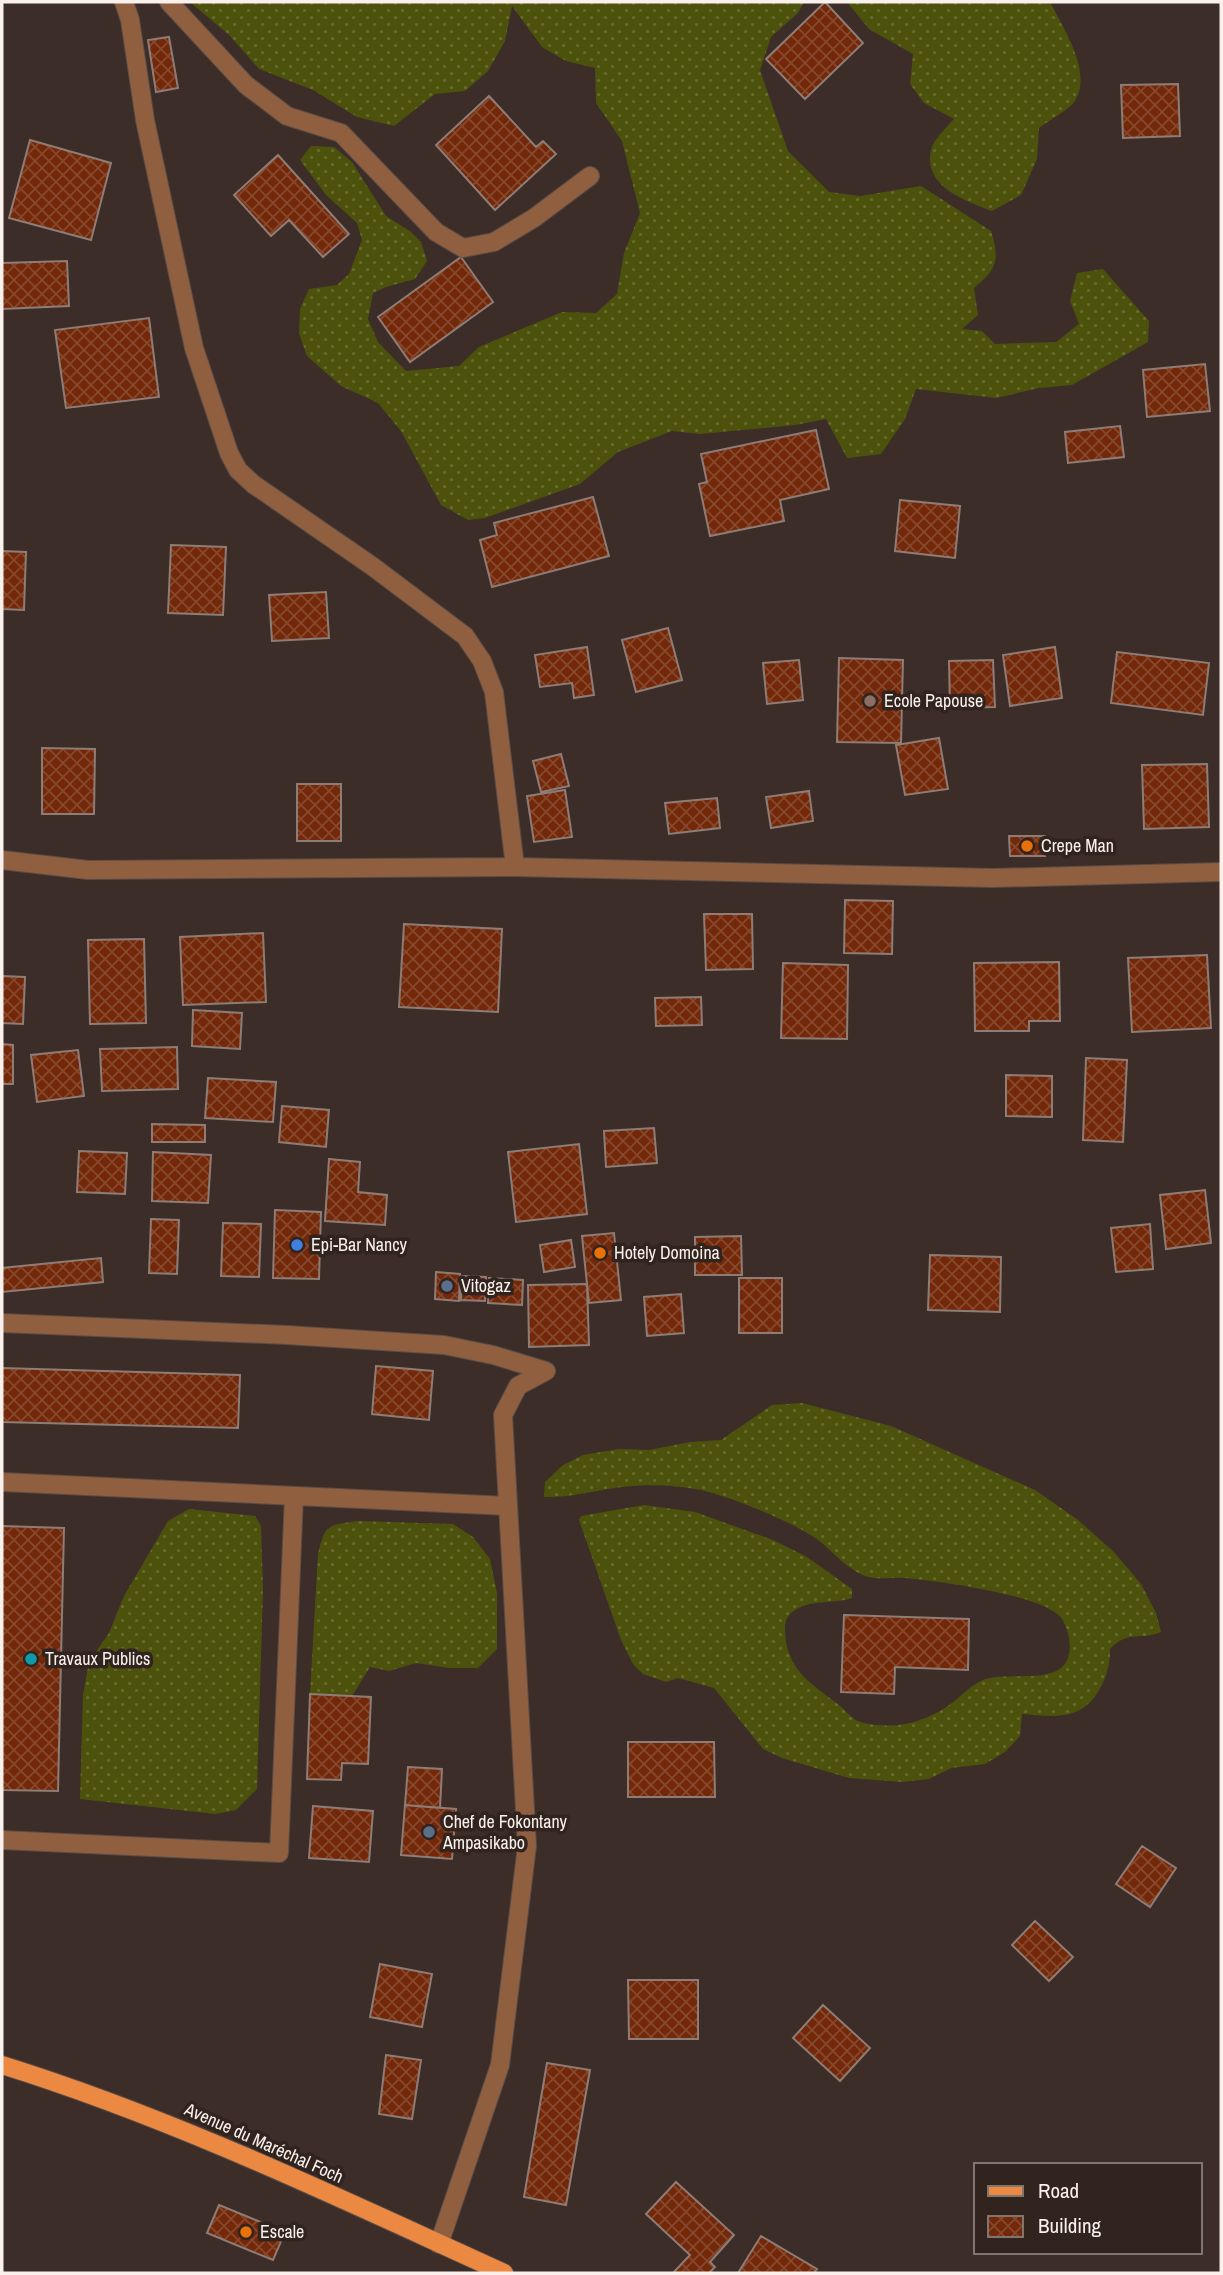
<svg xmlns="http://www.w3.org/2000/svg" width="1223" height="2275" font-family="'Archivo Narrow',sans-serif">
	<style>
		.grass { fill: url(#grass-dots) }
		.building { fill: url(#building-cross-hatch); stroke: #8e7c76; stroke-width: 2 }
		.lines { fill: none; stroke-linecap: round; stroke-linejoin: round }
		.minor-casing { stroke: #5a4c47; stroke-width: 20 }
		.major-casing { stroke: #5a4c47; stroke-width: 20 }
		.minor { stroke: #8f5f40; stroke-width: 18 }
		.major { stroke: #eb8943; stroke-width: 18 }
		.education-dot { fill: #8d6e63; stroke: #31231e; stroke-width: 2.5 }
		.food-dot { fill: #e8710a; stroke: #31231e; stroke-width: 2.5 }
		.shop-dot { fill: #3f7fe0; stroke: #31231e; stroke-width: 2.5 }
		.service-dot { fill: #5c6f8a; stroke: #31231e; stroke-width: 2.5 }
		.culture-dot { fill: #0f9aa8; stroke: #31231e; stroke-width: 2.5 }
		.labels { text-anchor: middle; stroke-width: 7; stroke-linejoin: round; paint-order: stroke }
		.poi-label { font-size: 18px; fill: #faf0ec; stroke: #31231e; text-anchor: start }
		.street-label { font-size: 18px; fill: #faf0ec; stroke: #31231e }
	</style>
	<defs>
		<pattern id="grass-dots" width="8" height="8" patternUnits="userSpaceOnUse" patternTransform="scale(1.75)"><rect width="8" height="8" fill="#4c520c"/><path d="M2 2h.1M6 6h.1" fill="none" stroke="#676b30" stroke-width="1.8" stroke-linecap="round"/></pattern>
		<pattern id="building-cross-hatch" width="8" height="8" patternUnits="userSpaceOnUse" patternTransform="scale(1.75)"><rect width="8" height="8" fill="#722809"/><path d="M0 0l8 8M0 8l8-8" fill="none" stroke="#87482d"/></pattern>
	</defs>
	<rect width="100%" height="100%" fill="#3c2d28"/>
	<path class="grass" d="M190,2H804L798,13L771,37L760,70L788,151L829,192L860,196L921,186L991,231C1000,260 997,269 974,288L978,315L962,329L982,331L995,344L1056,342L1079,324L1070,301L1077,273L1103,269L1149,321L1148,342L1072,385L1039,388L996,398L916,389L905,419L881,454L847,458L826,419L795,425L700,434L672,431L618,452L580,484L485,518L468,520L441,505L401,431L378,403L341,386L307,356L299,333L300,309L309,289L337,285L349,274L362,240L357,223L326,195L300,160L311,146L334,147L352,162L386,216L411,232L421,242L427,261L415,279L386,287L373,293L368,319L378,342L406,371L459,366L479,347L562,312L596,313L617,294L624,253L640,213L622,141L596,103L595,68L566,61L542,47L512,6L505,41L488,71L465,91L435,94L394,126L357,117L313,90L259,69L229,35Z
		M847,2H1050C1063,28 1093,72 1075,101C1070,109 1048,121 1039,128L1037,159L1021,195L992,211C965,200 923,187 931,150C933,140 947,127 954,119L924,103L910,84L913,54L869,29Z
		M802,1403L891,1426L1035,1490L1078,1520L1114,1552L1141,1584L1156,1613L1161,1632C1140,1641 1129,1629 1110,1649C1111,1671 1099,1701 1078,1711C1062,1719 1038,1715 1022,1714L1020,1736L1005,1752L985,1764L951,1768L929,1779L902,1782L849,1778L782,1758L763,1749L714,1688L678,1678L666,1682L643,1674L633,1664L621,1640L579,1520L581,1516L644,1505L695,1512L773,1540L807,1557L852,1589V1598C831,1605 809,1598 791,1613C785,1619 785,1624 785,1632C787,1671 811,1683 839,1705C844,1709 849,1715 854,1719C860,1723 873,1725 880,1725C904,1728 930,1719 949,1705C961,1697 969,1686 983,1680C1005,1672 1043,1682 1061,1668C1075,1657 1070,1632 1062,1619C1047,1595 936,1581 906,1578C894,1577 880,1580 869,1577C849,1572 834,1552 818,1540C794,1522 731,1497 701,1490C676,1485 648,1484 622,1487C595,1490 571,1498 544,1497L545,1482L563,1465L583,1455L619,1449L649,1450L690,1442L721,1440L772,1405Z
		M189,1509L255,1516L261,1526L263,1589L257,1789L236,1810L215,1814L80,1799L83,1695L89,1662L109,1633L124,1596L168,1521Z
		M358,1521L453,1524L473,1537L490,1559L497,1593V1649L478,1668H449L416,1663L389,1671L370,1667L352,1696L310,1694L318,1554C325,1524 328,1525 358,1521Z"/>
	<path class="building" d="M825,2L863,43L805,99L766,59Z
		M169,37L178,88L156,92L148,40Z
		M1178,84L1180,136L1123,138L1121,85Z
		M489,96L536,147L543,141L556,154L495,210L436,145Z
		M30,140L111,163L91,240L9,218Z
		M278,155L349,234L323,257L289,220L271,236L234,195Z
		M461,257L493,302L410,362L378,317Z
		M67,261L69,306L2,309V263Z
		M149,318L159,397L66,408L55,330Z
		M1205,364L1210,411L1147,417L1143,370Z
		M1120,426L1124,457L1068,463L1065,432Z
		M816,430L829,489L780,500L784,521L710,536L699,484L707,482L701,454Z
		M593,497L609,556L492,587L480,540L497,535L494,523Z
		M900,500L960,506L955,558L895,551Z
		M171,545L226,547L223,615L168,613Z
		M2,551L26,552L24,610L2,609Z
		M326,592L329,638L272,641L269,595Z
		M668,628L682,680L636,692L622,640Z
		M587,647L594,695L574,698L572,683L540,687L535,655Z
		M1055,647L1062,698L1010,706L1003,655Z
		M1117,652L1209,663L1203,715L1111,703Z
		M839,658L903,660L901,743L837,742Z
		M799,660L803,700L767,704L763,663Z
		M993,660L995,707L950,708L949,661Z
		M939,738L948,789L905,795L896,745Z
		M42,748L95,749L94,814H42Z
		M561,754L569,786L541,792L533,761Z
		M1207,764L1209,827L1144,829L1142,765Z
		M297,784H341V841H297Z
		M565,790L572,837L534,842L527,796Z
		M809,791L813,821L771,828L766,797Z
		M717,798L720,828L669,834L665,803Z
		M1009,836H1045V856H1010Z
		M845,900L893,901L892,954L844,953Z
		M704,914H752L753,969L706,970Z
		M404,924L502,929L498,1012L399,1007Z
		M263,933L266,1002L183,1005L180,937Z
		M144,939L146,1023L90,1024L88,940Z
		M1207,955L1211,1028L1132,1032L1128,958Z
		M1059,962L1060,1021H1029V1031H975L974,963Z
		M783,963L848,965L847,1039L781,1038Z
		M2,976L25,977L23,1024L2,1023Z
		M701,997L702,1025L656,1026L655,998Z
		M193,1010L242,1013L240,1049L192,1046Z
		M2,1044L13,1045V1084H2Z
		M177,1047L178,1089L102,1091L100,1049Z
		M78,1050L84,1096L37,1102L31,1055Z
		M1086,1058L1127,1060L1123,1142L1083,1140Z
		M1006,1075L1052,1076V1117L1006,1116Z
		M208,1078L276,1082L273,1122L205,1118Z
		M282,1106L329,1110L326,1147L279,1142Z
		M152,1124L205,1125V1142H152Z
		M654,1128L657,1163L606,1167L604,1131Z
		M579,1144L587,1214L516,1222L508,1152Z
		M79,1151L127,1153L125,1194L77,1192Z
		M153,1152L211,1155L208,1203L152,1201Z
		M329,1159L360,1162L358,1192L387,1195L385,1225L325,1221Z
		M1205,1190L1211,1243L1166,1249L1160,1195Z
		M275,1210L321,1212L319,1279L273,1278Z
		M151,1219L179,1220L177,1274L149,1273Z
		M223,1223L261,1224L259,1277L221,1276Z
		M1150,1224L1153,1269L1116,1272L1111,1228Z
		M614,1233L621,1300L589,1303L582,1236Z
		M741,1236L742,1275H695V1237Z
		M571,1240L575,1267L544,1272L540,1245Z
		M930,1255L1001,1257L1000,1312L928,1310Z
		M101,1258L103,1282L2,1292V1268Z
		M436,1272L460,1274L459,1301L435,1299Z
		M462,1276L486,1277L485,1301L461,1300Z
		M489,1278L523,1280L522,1305L488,1303Z
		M739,1278H782V1333H739Z
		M587,1284L589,1345L529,1347L528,1285Z
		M681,1294L684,1333L647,1336L644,1297Z
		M376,1366L433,1371L429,1420L372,1414Z
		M2,1368L240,1375L238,1428L2,1422Z
		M2,1526L64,1528L58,1791L2,1790Z
		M844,1615L969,1619L968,1670L895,1667L894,1694L841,1692Z
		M310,1694L371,1697L368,1764L342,1763L341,1780L307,1779Z
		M628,1742H714L715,1797H628Z
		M408,1767L442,1769L440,1808L405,1805Z
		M405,1805L456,1809L452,1859L401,1855Z
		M313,1806L373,1811L369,1862L309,1858Z
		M1142,1846L1176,1868L1150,1907L1116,1884Z
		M1035,1921L1073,1957L1049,1981L1012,1945Z
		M380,1964L432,1974L422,2027L370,2017Z
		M628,1980H698V2039H629Z
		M823,2005L870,2048L840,2081L793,2038Z
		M386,2055L421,2060L412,2119L379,2114Z
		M547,2063L590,2070L566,2205L524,2197Z
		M676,2182L734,2235L710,2262L715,2267L709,2273H673L690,2255L646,2214Z
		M219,2205L285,2232L273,2260L207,2233Z
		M761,2236L817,2269L814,2273H738Z"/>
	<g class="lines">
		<defs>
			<path id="minor" d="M124,2L130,20L145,120L194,348L229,453L238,470L253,484L372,566L465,636L482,661L494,692L515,867
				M169,2L246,85L287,116L341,133L436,232L463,248L494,242L534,218L590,176
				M2,860L88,870L515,867L993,878L1221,872
				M2,1323L287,1335L444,1345L493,1355L546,1371
				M2,1482L508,1506
				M2,1840L279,1853L294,1496
				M439,2244L500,2065L527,1846L503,1415L518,1386L546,1371"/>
			<path id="major" d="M2,2065C175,2119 339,2198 504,2273"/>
		</defs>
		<use href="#minor" class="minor-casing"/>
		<use href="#major" class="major-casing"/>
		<use href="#minor" class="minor"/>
		<use href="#major" class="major"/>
	</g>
	<circle class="education-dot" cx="870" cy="701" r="7"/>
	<g class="food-dot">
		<circle cx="1027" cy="846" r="7"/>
		<circle cx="600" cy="1253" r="7"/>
		<circle cx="246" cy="2232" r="7"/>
	</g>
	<circle class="shop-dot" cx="297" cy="1245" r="7"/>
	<g class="service-dot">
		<circle cx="447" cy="1286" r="7"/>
		<circle cx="429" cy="1832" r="7"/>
	</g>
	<circle class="culture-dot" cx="31" cy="1659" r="7"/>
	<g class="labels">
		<g class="poi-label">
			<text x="884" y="707">Ecole Papouse</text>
			<text x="1041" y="852">Crepe Man</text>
			<text x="311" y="1251">Epi-Bar Nancy</text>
			<text x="614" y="1259">Hotely Domoina</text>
			<text x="461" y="1292">Vitogaz</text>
			<text x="45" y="1665">Travaux Publics</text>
			<text x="443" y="1828">Chef de Fokontany<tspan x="443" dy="21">Ampasikabo</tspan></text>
			<text x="260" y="2238">Escale</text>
		</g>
		<g class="street-label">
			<text transform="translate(264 2143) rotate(24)" y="6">Avenue du Maréchal Foch</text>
		</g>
	</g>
	<rect width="1223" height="2275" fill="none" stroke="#faf0ec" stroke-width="7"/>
	<rect x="974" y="2163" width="228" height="91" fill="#31231e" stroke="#817570" stroke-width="2"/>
	<rect x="988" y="2186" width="35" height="10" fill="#eb8943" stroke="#817570" stroke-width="2"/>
	<text x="1038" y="2198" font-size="21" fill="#faf0ec">Road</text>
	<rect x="988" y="2216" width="35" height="21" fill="url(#building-cross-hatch)" stroke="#817570" stroke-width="2"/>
	<text x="1038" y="2233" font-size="21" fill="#faf0ec">Building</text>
</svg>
